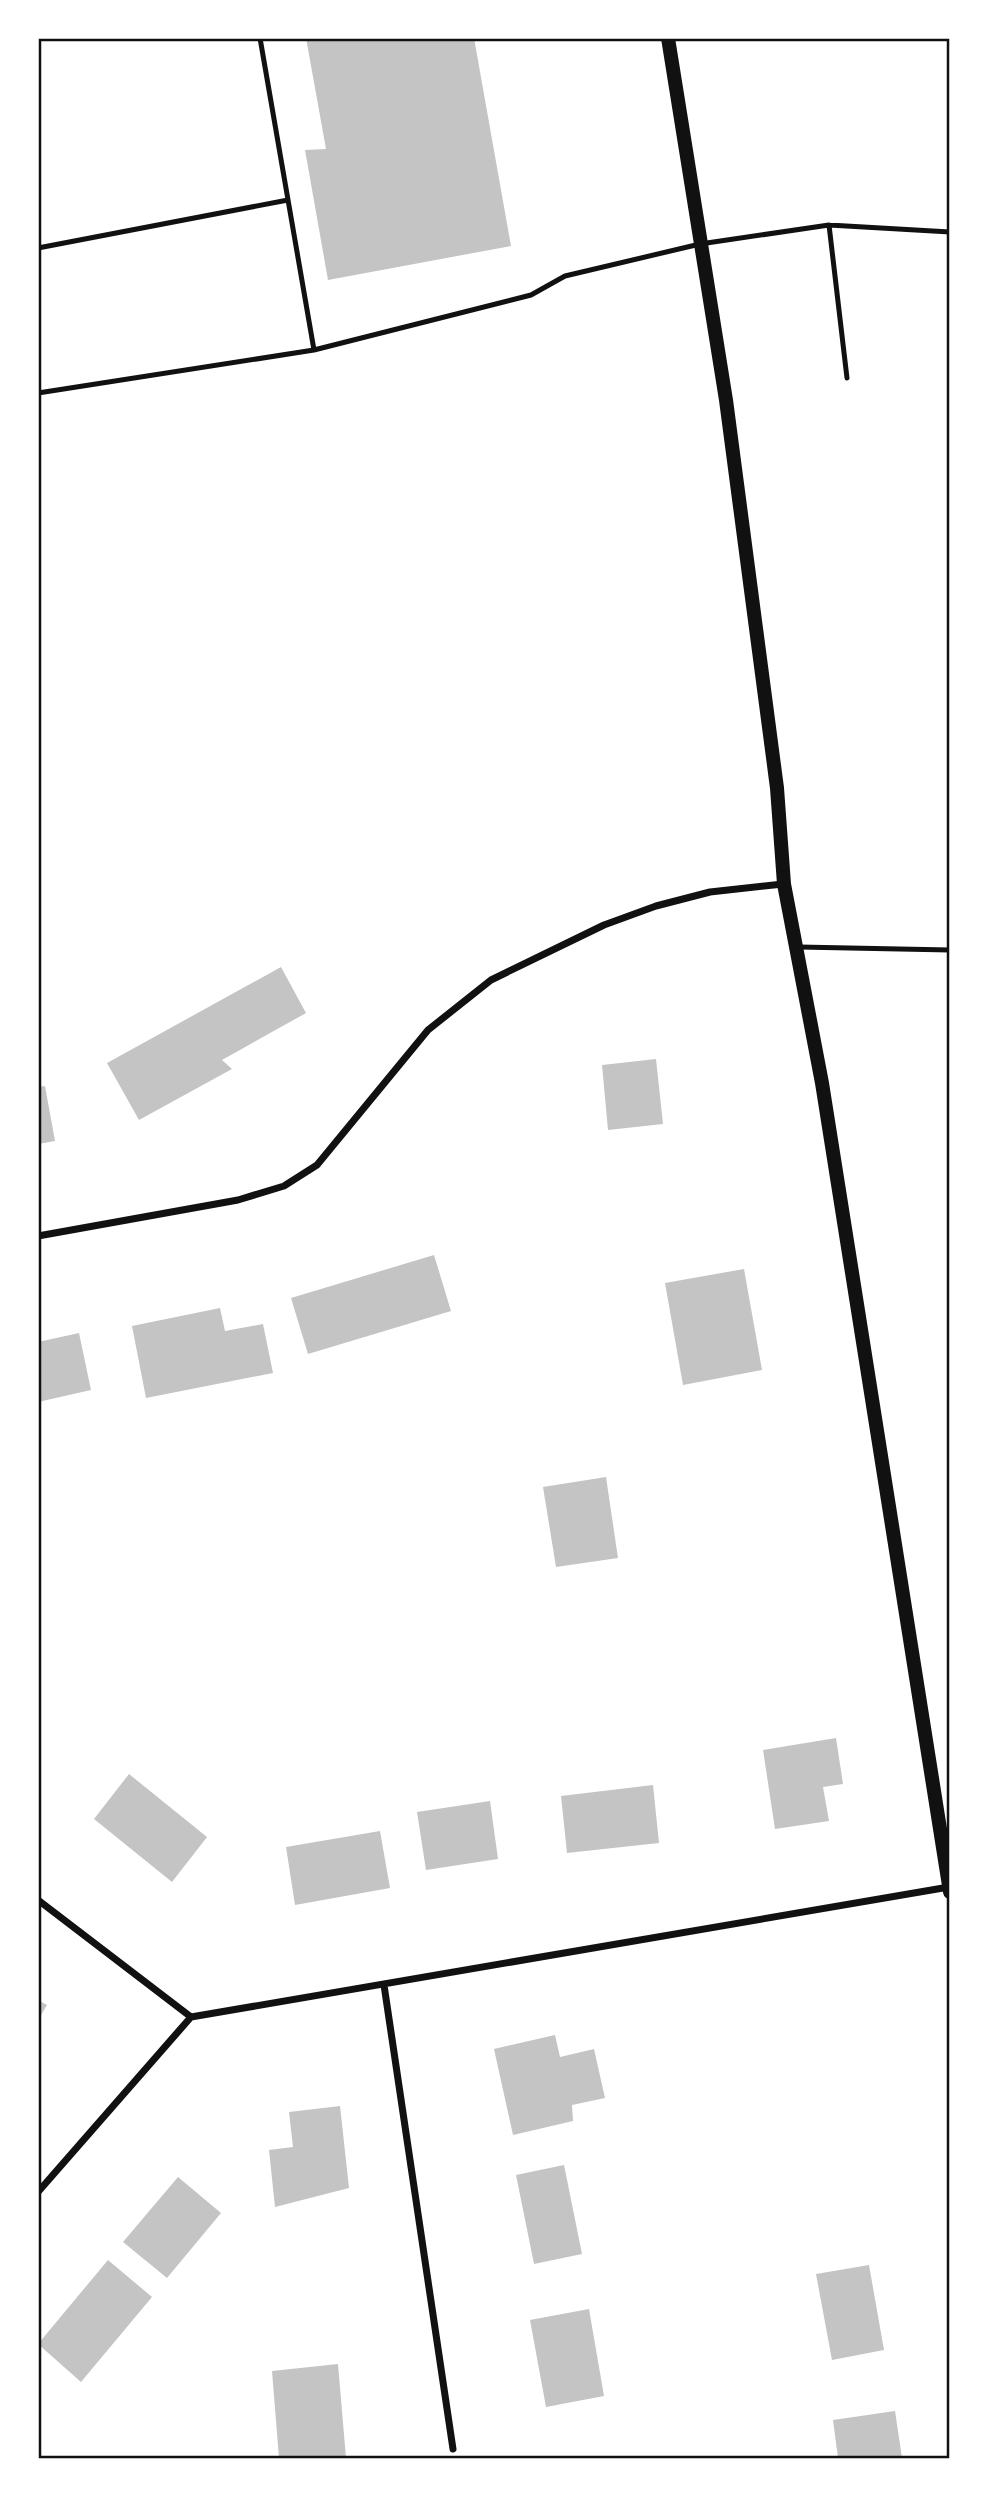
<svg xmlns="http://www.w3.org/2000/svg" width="988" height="2497" font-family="'Open Sans',sans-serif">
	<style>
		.building { fill: #c4c4c4 }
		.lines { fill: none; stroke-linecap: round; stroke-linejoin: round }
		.service { stroke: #111; stroke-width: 5 }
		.minor { stroke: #111; stroke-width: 7 }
		.secondary { stroke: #111; stroke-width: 14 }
		.neatline { fill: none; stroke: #111; stroke-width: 2.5 }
	</style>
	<rect width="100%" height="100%" fill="#fff"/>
	<path class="building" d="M306,38H474L511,246L328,280L305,150L326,149Z
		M281,967L306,1013L222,1060L232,1069L139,1120L107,1063Z
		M656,1059L663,1124L608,1130L602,1065Z
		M45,1086L55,1141L38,1144V1087Z
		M434,1255L451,1311L308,1354L291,1298Z
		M744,1269L762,1370L683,1385L665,1283Z
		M220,1308L225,1331L263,1324L273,1373L146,1398L132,1326Z
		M79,1333L91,1390L38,1402V1342Z
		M606,1477L618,1558L556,1567L543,1487Z
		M836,1738L843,1784L823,1787L829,1821L775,1829L763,1750Z
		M129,1774L207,1837L172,1882L94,1819Z
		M653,1785L659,1843L567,1853L561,1796Z
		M490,1801L498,1859L426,1870L417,1812Z
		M380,1831L390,1888L295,1905L286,1847Z
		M38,2000L47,2005L38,2020Z
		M555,2035L560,2057L594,2049L605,2098L572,2105L573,2121L513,2135L494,2049Z
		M340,2106L349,2188L275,2207L269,2150L293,2147L289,2112Z
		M564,2165L582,2254L534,2264L516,2175Z
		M178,2177L221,2213L167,2278L123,2242Z
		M108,2260L152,2297L81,2382L38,2344Z
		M869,2265L884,2350L832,2360L816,2274Z
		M589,2309L604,2396L546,2407L530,2320Z
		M338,2364L346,2458H279L272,2371Z
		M895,2411L902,2458H838L833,2420Z"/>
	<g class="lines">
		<path class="service" d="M260,38L314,350
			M829,225L847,378
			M38,248L288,200
			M38,393L314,350L531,295L565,276L700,244L829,225L950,232
			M799,947L950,950"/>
		<path class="minor" d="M38,1236L238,1200L284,1186L317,1165L428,1030L491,980L604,925L656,906L710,892L783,884
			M38,1900L191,2017
			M384,1985L453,2449
			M38,2192L191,2017L949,1887"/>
		<path class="secondary" d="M668,38L726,400L777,788L784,884L822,1083L950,1892"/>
	</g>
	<rect width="988" height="2497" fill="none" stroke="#ffffff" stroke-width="80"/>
	<rect x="40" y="40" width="908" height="2417" class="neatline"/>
</svg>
